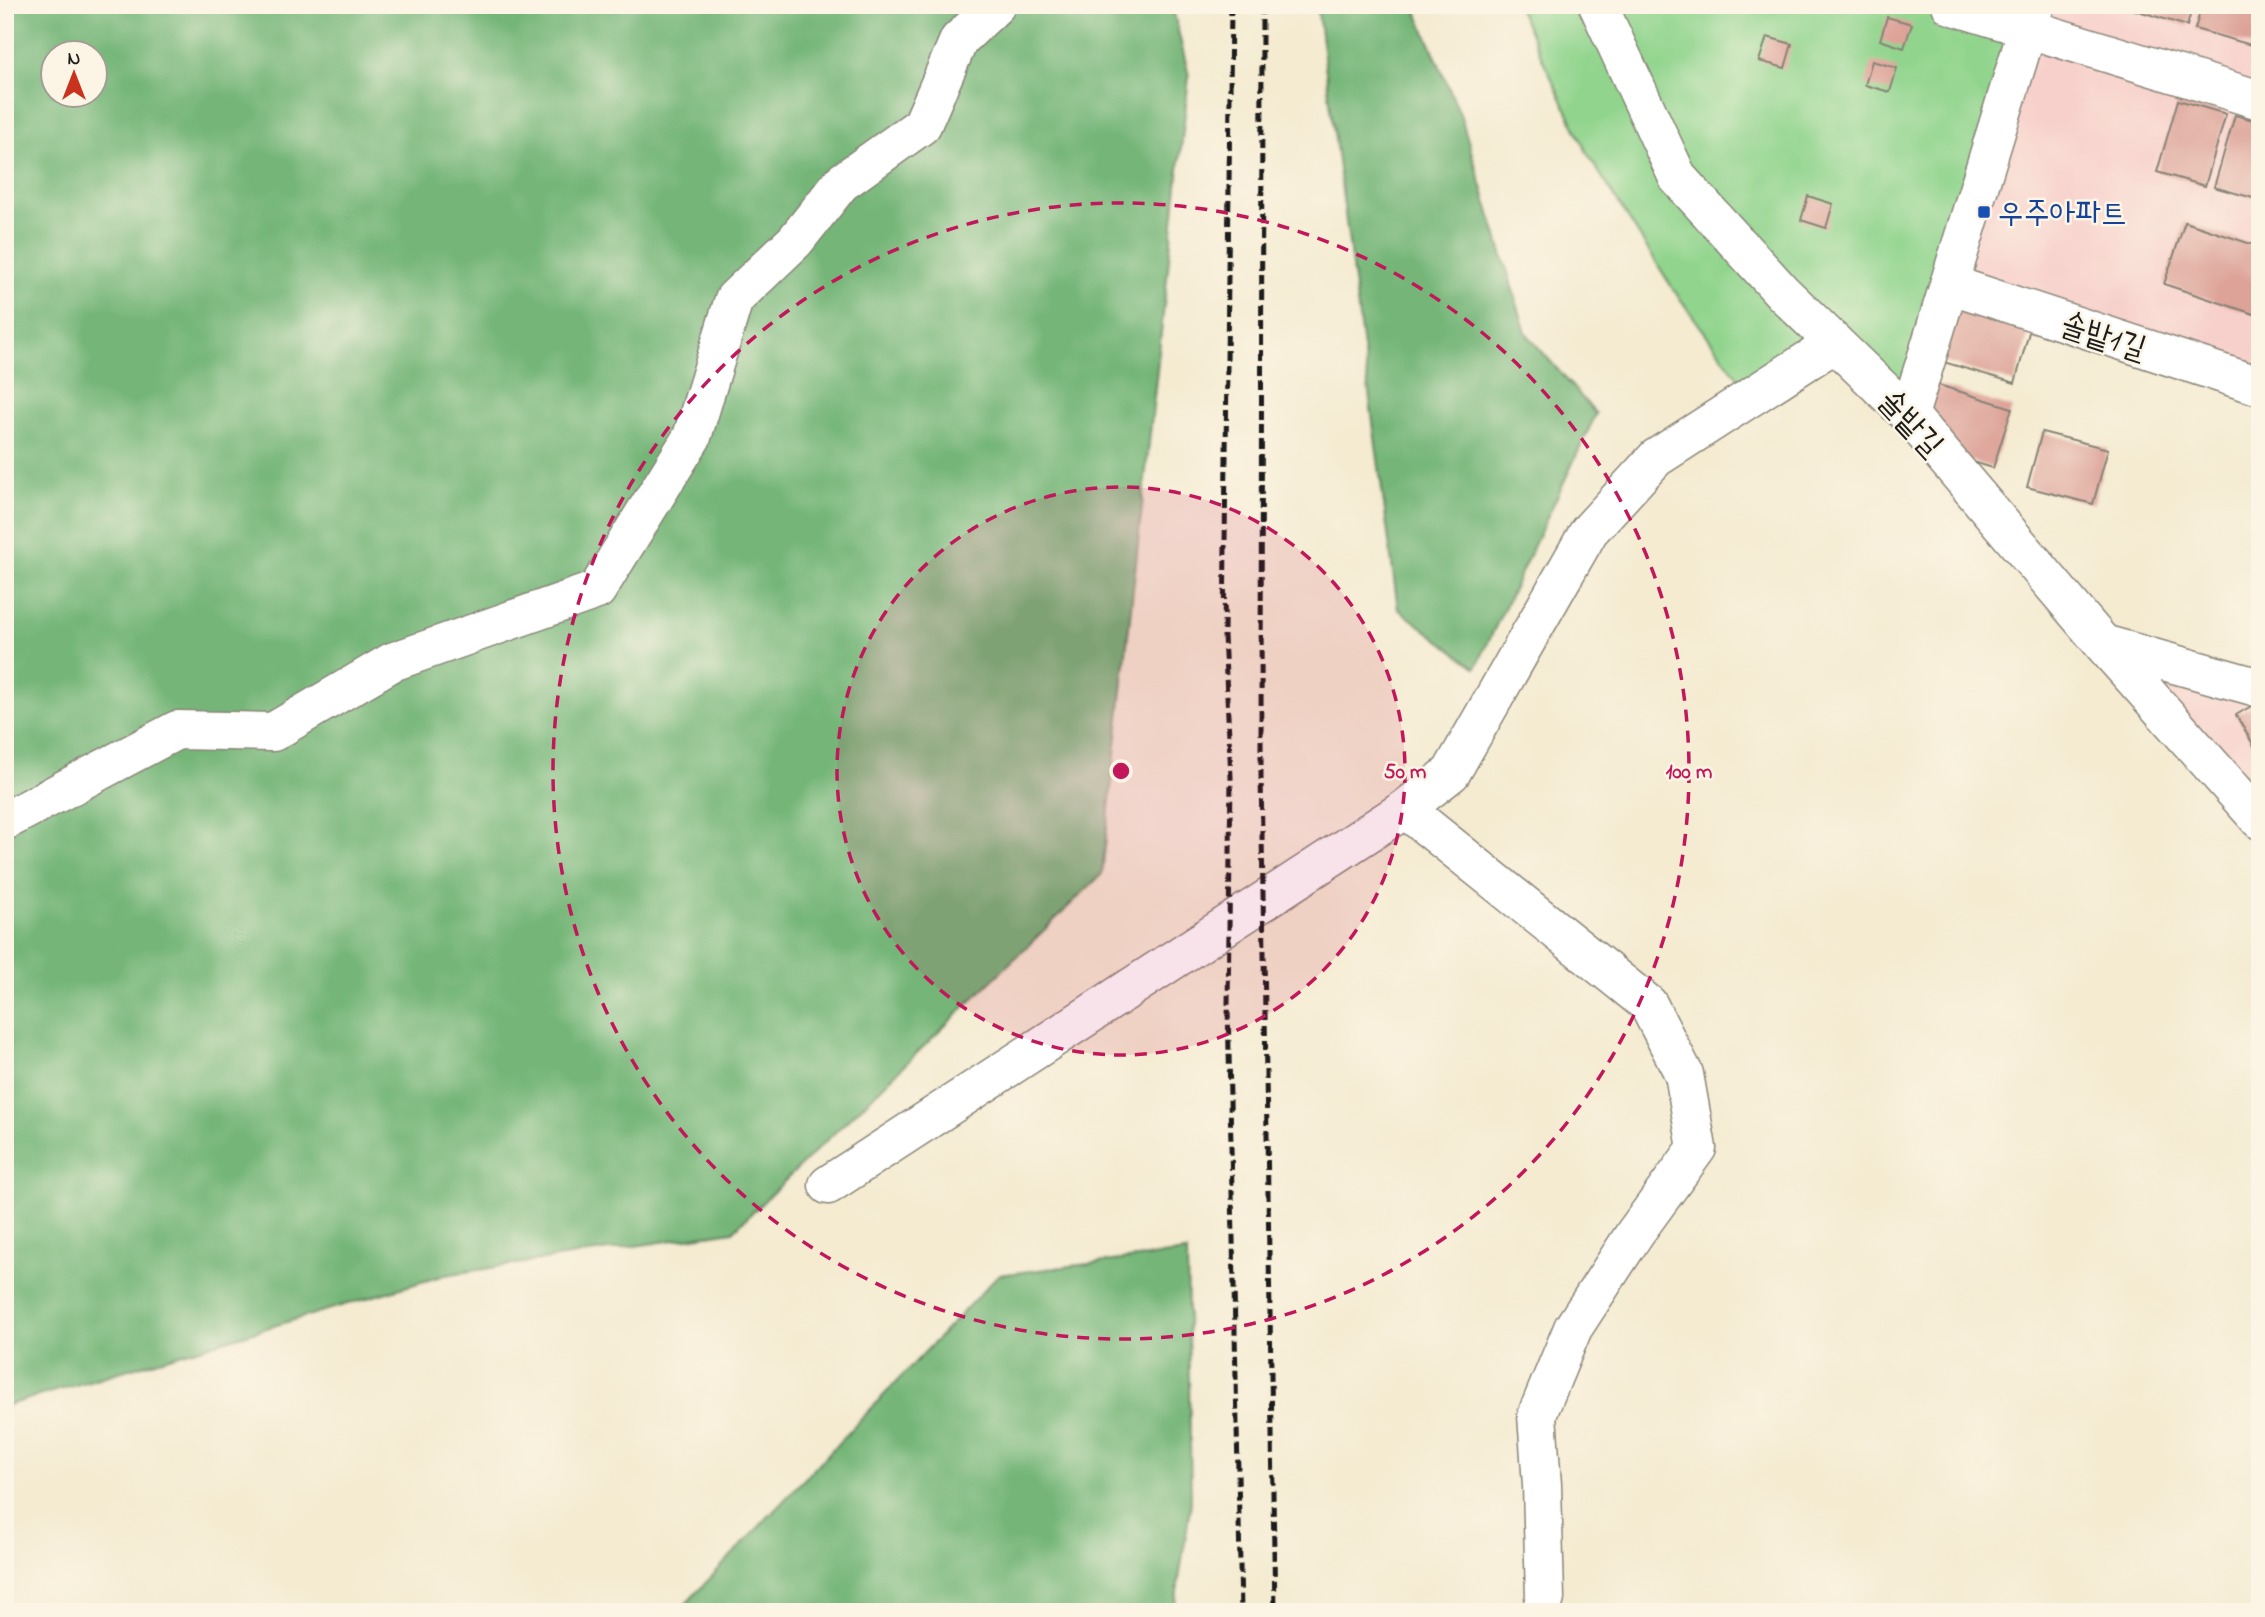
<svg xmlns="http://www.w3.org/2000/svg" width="2265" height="1617" font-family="'Indie Flower','Poor Story',sans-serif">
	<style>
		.built { fill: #f7d0cb }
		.green { fill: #90d48d; stroke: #567854; stroke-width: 2 }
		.forest { fill: #74b678; stroke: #48694a; stroke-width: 2; fill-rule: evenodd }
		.building { fill: #dda298 }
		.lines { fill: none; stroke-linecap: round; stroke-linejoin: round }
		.minor-casing { stroke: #888476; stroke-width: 41 }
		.minor { stroke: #fff; stroke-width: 38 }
		.rail { stroke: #1c1c1c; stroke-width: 5; stroke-dasharray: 10 5; stroke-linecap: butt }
		.ring { fill: none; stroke: #c2185b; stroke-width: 3.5; stroke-dasharray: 12 9 }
		.transit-dot { fill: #1a4fb4; stroke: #fcf5e5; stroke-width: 2.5 }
		.labels { text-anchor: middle; stroke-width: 5; stroke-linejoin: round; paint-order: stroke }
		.transit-label { font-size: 32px; fill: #164399; stroke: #fcf5e5; text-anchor: start }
		.street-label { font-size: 32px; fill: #1c1c1c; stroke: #fcf5e5 }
		.centre { fill: #c2185b; stroke: #fcf5e5; stroke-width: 3.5 }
		.ring-label { font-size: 21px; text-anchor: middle; font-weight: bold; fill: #c2185b; stroke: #fcf5e5; stroke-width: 5; stroke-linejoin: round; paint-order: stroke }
	</style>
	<rect width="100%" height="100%" fill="#fcf5e5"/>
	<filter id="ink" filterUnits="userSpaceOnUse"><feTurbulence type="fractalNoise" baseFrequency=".0143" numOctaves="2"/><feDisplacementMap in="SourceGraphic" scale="14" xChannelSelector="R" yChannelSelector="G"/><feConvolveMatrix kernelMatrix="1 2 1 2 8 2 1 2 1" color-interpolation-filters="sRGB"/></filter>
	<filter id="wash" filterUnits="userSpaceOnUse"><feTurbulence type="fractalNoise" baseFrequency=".00686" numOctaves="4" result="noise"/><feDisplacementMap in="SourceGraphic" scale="28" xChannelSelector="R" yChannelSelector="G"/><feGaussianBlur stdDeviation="1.57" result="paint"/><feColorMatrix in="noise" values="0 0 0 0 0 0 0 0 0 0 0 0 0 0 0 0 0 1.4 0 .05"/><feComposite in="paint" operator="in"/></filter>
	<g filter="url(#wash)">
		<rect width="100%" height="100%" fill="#f4ebd1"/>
		<path class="built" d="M2035,5H2260V386L1949,284Z
			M2103,644L2260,688V820Z"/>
		<path class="green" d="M1517,5H1952L2028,30L1909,415L1835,343L1752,397L1673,289L1587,153Z"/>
		<path class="forest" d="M5,5H1172L1189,76L1102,874L733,1231L445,1275L5,1406ZM52,52H94V94H52Z
			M1317,5H1414L1460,114L1526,333L1596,414L1476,668L1398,609Z
			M1187,1252L1191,1502L1174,1612H678L998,1275Z"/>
		<g id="blocks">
			<path class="building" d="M2119,5H2193L2187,26Z
				M2202,5H2260L2258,47L2195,29Z
				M1887,17L1912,24L1904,48L1880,40Z
				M1767,37L1792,44L1785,68L1759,61Z
				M1872,61L1897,68L1890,92L1865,85Z
				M2178,100L2226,114L2205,186L2157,172Z
				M2235,115L2260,122V200L2214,187Z
				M1808,196L1833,204L1826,228L1801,220Z
				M2185,222L2260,247V316L2164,284Z
				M1960,306L2031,325L2015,383L1933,359Z
				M1929,382L2012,408L1993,468L1963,459L1919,412Z
				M2042,432L2108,449L2093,504L2027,487Z
				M2260,701V756L2236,715Z"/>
		</g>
	</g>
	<g filter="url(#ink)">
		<use href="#blocks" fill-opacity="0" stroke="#888476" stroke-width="2"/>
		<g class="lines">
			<defs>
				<path id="minor" d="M1598,5L1678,178L1783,293L1909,415L2103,644L2260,820
					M1951,5L2260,100
					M1949,284L2260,386
					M1909,415L2035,5
					M2103,644L2260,688
					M1405,809L1648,1004L1684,1074L1697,1148L1635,1233L1573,1328L1537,1415L1542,1485L1545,1598L1541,1612
					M5,821L177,730L273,732L392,662L597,590L692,437L734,299L795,241L841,183L922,125L959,40L996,5
					M828,1185L1405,809L1451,773L1589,531L1656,458L1835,343"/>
			</defs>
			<use href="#minor" class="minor-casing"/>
			<use href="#minor" class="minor"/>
			<path class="rail" d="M1231,5L1224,635L1231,777L1228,1005L1241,1612
				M1262,5L1261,774L1275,1612"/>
		</g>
	</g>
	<circle cx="1121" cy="771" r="284" fill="#c2185b" fill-opacity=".12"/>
	<g class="ring">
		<circle cx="1121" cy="771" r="284"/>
		<circle cx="1121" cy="771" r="568"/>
	</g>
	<rect class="transit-dot" x="1977" y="205" width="14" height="14" rx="3.5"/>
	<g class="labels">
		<g class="transit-label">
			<text x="1998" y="223">우주아파트</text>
		</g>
		<g class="street-label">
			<text transform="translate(2104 335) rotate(18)" y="11">솔밭1길</text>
			<text transform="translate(1912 422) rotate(47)" y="11">솔밭길</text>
		</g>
	</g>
	<circle cx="1121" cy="771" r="10" class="centre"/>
	<g class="ring-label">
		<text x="1405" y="778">50 m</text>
		<text x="1689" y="778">100 m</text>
	</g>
	<rect width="2265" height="1617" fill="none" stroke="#fcf5e5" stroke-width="28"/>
	<g transform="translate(74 74)"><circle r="33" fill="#fcf5e5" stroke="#a29e95" stroke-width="2"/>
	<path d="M0-5L12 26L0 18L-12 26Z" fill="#c8321e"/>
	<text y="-10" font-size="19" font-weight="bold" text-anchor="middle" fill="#1c1c1c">N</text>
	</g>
</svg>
